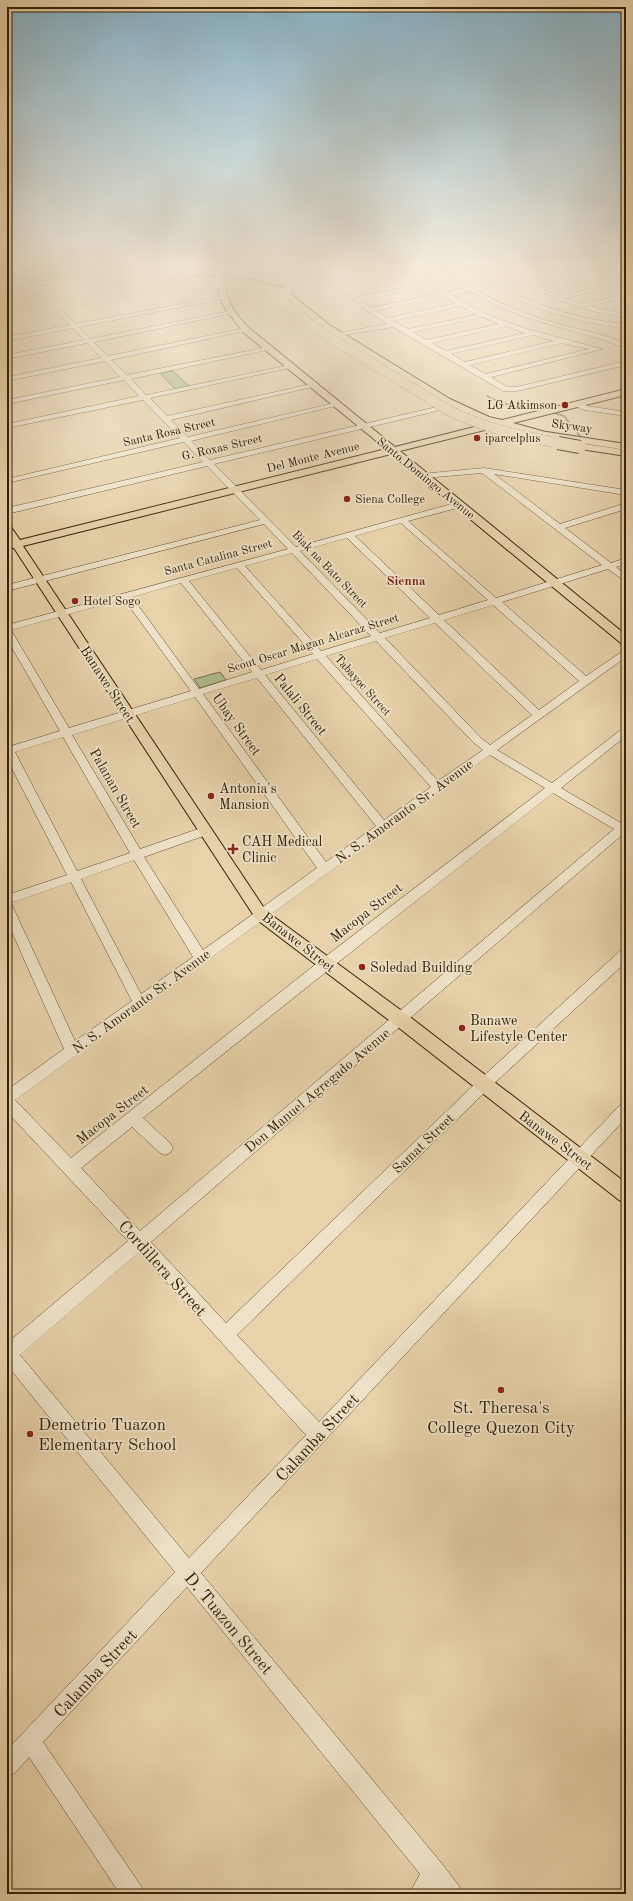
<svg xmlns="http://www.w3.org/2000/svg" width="633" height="1901" font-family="'Old Standard TT',serif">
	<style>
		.green { fill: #afbd8d; stroke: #726f4a }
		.water { fill: #98b8a3; stroke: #707c64 }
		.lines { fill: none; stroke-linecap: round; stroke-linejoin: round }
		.stream { stroke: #707c64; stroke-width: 1.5 }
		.river { fill: #98b8a3; fill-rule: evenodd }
		.minor-casing { stroke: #614d2f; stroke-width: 1 }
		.major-casing { stroke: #342106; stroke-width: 2 }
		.highway-casing { stroke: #342106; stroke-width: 2 }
		.minor { fill: #efe2c8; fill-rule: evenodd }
		.major { fill: #e7d2aa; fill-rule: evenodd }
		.highway { fill: #e7d2aa; fill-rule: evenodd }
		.highway-bridge-far1-casing { stroke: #342106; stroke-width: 10; stroke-linecap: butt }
		.highway-bridge-casing { stroke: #342106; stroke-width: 14; stroke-linecap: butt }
		.highway-bridge-far1 { stroke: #e7d2aa; stroke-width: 10 }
		.highway-bridge { stroke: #e7d2aa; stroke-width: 12 }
		.poi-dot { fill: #8f2418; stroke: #efe2c8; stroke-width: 1.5 }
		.labels { text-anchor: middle; stroke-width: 3.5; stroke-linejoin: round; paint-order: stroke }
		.far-poi-label { font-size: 12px; fill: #342106; stroke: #efe2c8; text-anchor: start }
		.far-street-label { font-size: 12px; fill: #342106; stroke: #efe2c8 }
		.far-quarter-label { font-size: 13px; font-weight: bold; fill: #7a1f14; stroke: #efe2c8 }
		.street-label { font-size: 14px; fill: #342106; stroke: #efe2c8 }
		.poi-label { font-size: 14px; fill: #342106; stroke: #efe2c8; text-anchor: start }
		.near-street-label { font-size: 17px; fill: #342106; stroke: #efe2c8 }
		.near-poi-label { font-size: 17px; fill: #342106; stroke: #efe2c8 }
	</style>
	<rect width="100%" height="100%" fill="#e7d2aa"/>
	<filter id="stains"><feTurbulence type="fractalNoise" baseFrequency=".005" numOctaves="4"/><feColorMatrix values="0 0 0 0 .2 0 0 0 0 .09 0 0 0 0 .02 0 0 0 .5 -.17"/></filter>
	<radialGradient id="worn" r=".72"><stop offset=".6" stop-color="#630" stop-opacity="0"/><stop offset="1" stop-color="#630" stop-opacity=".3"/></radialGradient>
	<path class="green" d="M59,271L68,276L31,285L19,275Z
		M173,371L189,386L175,389L160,373Z
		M220,672L226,680L200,688L194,679Z"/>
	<path class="water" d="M549,264C575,264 601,268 626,273V276Z"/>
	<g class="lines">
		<path class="stream" d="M308,317L318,325
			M487,396L501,403L544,410
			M551,412L564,416L580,436"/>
		<path class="river" d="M270,264H278L280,280L285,286L284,288H278L272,280Z"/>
		<defs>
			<path id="minor" d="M87,264C99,264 107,270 118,272C131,274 145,269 156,277L153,279C131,274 107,277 87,264Z
				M175,264H187L223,274L220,276Z
				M274,264H300L288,268L292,297L287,296L282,268Z
				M332,264L338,266L358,264L339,269L342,276L401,264H420L435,281L448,292L466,288L454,277L443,264H449L458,275L473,287L492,283L472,264H479L498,282L515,278L500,264H507L522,277L547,272L531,264H540L555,270L594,277L626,286V290L615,287L565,298L582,304L626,294V298L589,306L626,314V318L593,311L556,299L519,281L502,285C537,309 584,318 626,325V329C582,322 533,312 496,286L477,290C504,307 535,318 566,326C586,331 607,335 626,344V348C617,346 609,341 600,339C555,325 511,317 471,291L452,295L477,310L501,320L527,329L602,349L491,377L507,387H517L626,361V365L517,391H503L393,327L337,336V334L339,333L388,324L383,322L382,320L367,311L343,290L332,268ZM414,265L421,273L347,287L343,279ZM554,274L578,278L539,287L526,280ZM424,276L429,283L357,297L350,290ZM585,279L608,285L559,296L544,290ZM433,286L442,293L370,308L361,300ZM445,296L456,303L388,318L375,311ZM461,306L477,315L408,329L393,321ZM483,317L499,324L427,340L413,332ZM506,326L525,333L446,351L432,343ZM533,335L554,341L465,362L451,354ZM562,343L589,349L486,374L470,365Z
				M61,268L63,269V271L7,278V274Z
				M71,275L74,277L73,278L38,286L76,324L223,296L226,298L79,327L90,339L231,311L234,313L94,342L108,356L246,328L249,330L111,360L127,375L268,347L271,349L131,379L146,395L290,365L294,367L150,398L167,416L312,384L316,386L171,420L188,437L335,403L339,405L191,441L210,460L445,405V409L214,464L296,547L455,503H461V507L408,521L496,598L602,565L482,473L424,478L420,476L421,474L484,468L626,490V495L494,474L560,524L626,503V509L565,528L611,563L626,558V564L616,567L626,575V582L608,569L502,602L586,676L626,649V657L497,750L552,783L622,729L626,728V736L561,788L621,823L626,821V835L623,834L151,1242L226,1323L478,1081L621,950L626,949V962L488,1089L237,1335L319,1422L621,1104L626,1102V1118L201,1573L443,1865L459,1886L462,1894H436L435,1892L434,1894H409L420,1874L187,1587L43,1742L141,1886L144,1894H120L29,1757L15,1773L7,1776V1750L175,1572L7,1365V1343L128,1241L7,1112V1090L64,1049L7,921V895L67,875L7,759V744L11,746L60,731L7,639V625L288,549L264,524L7,591V585L260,520L207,466L7,514V508L203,462L184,442L7,483V479L180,438L143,400L7,428V424L139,396L124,380L7,404V400L120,377L105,361L7,381V377L101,358L87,343L7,359V355L84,340L73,328L7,341V337L70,325L33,287L7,293V289ZM401,523L488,600L439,615L355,536ZM347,538L430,618L380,633L300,551ZM292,553L371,636L321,651L245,566ZM237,568L313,654L261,670L189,581ZM181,583L252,672L199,689L132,597ZM124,599L191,691L69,728L11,630ZM493,605L579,681L539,710L444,620ZM435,623L532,715L490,745L481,738L385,638ZM376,641L473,742L483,750L438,781L326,656ZM317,659L431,787L384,820L265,675ZM257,678L376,826L326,862L203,694ZM195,697L317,868L203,950L144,857L209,834L211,831L209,828H201L140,849L72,735ZM63,737L130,853L77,871L15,752ZM490,755L545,788L321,960L71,1158L15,1100ZM553,793L614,829L140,1231L81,1168L132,1127L160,1153L165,1155L170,1153L173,1148L170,1143L143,1118L331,968ZM134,860L193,957L141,994L81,879ZM71,882L132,1001L75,1041L11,903ZM139,1252L306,1435L189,1558L20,1355Z
				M575,402H581L587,406L626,412V416L585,410L575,406Z"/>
			<path id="major" d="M195,276L228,277L253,280L285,289L328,324L450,399L489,417L502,420L626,389V395L513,423L542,431L544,433L542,435L539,436L501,426L400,451L626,635V645L622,644L391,454L23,546L266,911L406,1014L626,1183V1203L619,1200L394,1024L256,919L14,548L7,549V543L10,542L7,537V526L11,527L20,540L386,449L243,332L224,307L219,294L217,281L198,280H195ZM225,281L252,284L279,293L322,328L444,403L490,423L395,447L249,328C236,315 226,301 225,281Z
				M564,441L626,450V456L561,446L559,444L561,442Z"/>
			<path id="highway" d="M462,406L477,413L478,415L473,418L458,411L457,409L458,407Z
				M520,428L626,444V450L516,433L515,431L516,429Z"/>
		</defs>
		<use href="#minor" class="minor-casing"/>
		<use href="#major" class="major-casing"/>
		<use href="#highway" class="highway-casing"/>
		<use href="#minor" class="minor"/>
		<use href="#major" class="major"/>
		<use href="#highway" class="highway"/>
		<defs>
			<path id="highway-bridge-far1" d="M7,317C78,302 187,270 258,288C283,294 295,316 316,329C347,349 378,367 409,386C425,395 440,407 456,414C491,430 527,437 564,444"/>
			<path id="highway-bridge" d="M558,443L580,447"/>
		</defs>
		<use href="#highway-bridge-far1" class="highway-bridge-far1-casing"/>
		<use href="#highway-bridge" class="highway-bridge-casing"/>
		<use href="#highway-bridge-far1" class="highway-bridge-far1"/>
		<use href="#highway-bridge" class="highway-bridge"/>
	</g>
	<linearGradient id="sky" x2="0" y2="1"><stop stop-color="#88b6cc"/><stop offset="0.5" stop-color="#f4ebd9"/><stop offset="1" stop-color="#f4ebd9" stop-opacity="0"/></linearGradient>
	<rect width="633" height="530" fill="url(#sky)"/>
	<g class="poi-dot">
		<circle cx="565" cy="405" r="4"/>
		<circle cx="477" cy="438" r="4"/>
		<circle cx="347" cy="499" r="4"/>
		<circle cx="75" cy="601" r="4"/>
		<circle cx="211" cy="796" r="4"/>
		<path d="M231 843h4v4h4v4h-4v4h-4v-4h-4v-4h4z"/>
		<circle cx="362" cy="967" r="4"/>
		<circle cx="462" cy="1028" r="4"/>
		<circle cx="501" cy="1390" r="4"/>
		<circle cx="30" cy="1434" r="4"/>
	</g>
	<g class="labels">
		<g class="far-poi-label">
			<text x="557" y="409" text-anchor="end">LG Atkimson</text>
			<text x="485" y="442">iparcelplus</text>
			<text x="355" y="503">Siena College</text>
			<text x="83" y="605">Hotel Sogo</text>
		</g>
		<g class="far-street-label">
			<text transform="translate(572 426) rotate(8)" y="4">Skyway</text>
			<text transform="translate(169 432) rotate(-13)" y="4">Santa Rosa Street</text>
			<text transform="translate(222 447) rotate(-13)" y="4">G. Roxas Street</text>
			<text transform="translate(313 457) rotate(-14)" y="4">Del Monte Avenue</text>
			<text transform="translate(426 478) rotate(39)" y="4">Santo Domingo Avenue</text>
			<text transform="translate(218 557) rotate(-15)" y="4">Santa Catalina Street</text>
			<text transform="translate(330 569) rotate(46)" y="4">Biak na Bato Street</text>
			<text transform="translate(313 643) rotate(-17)" y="4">Scout Oscar Magan Alcaraz Street</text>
			<text transform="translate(363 685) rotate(48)" y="4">Tabayoc Street</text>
		</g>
		<g class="far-quarter-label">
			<text x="406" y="585">Sienna</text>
		</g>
		<g class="street-label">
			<text transform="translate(108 684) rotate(57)" y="5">Banawe Street</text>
			<text transform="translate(301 704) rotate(51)" y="5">Palali Street</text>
			<text transform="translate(237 724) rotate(54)" y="5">Ubay Street</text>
			<text transform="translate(116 788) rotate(60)" y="5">Palanan Street</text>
			<text transform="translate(404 811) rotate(-36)" y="5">N. S. Amoranto Sr. Avenue</text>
			<text transform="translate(366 912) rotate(-38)" y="5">Macopa Street</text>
			<text transform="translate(299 942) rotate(38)" y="5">Banawe Street</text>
			<text transform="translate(141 1001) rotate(-36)" y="5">N. S. Amoranto Sr. Avenue</text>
			<text transform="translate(317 1090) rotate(-40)" y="5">Don Manuel Agregado Avenue</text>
			<text transform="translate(112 1114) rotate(-38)" y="5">Macopa Street</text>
			<text transform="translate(556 1140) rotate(37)" y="5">Banawe Street</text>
			<text transform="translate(423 1143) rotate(-44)" y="5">Samat Street</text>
		</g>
		<g class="poi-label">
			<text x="219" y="793">Antonia's<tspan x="219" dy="16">Mansion</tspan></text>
			<text x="242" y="846">CAH Medical<tspan x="242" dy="16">Clinic</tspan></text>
			<text x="370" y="972">Soledad Building</text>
			<text x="470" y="1025">Banawe<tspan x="470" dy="16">Lifestyle Center</tspan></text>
		</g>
		<g class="near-street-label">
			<text transform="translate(163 1268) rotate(48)" y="6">Cordillera Street</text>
			<text transform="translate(317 1437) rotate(-47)" y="6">Calamba Street</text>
			<text transform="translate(229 1623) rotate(50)" y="6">D. Tuazon Street</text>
			<text transform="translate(95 1673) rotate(-47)" y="6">Calamba Street</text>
		</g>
		<g class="near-poi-label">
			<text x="501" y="1413">St. Theresa's<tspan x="501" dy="20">College Quezon City</tspan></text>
			<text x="38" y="1430" text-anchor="start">Demetrio Tuazon<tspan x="38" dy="20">Elementary School</tspan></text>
		</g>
	</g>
	<rect width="633" height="1901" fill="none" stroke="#e7d2aa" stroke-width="24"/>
	<rect x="8" y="8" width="617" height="1885" fill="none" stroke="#342106" stroke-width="2"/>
	<rect x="12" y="12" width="609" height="1877" fill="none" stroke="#342106"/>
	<rect width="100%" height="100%" filter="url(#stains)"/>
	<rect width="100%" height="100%" fill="url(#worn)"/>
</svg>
